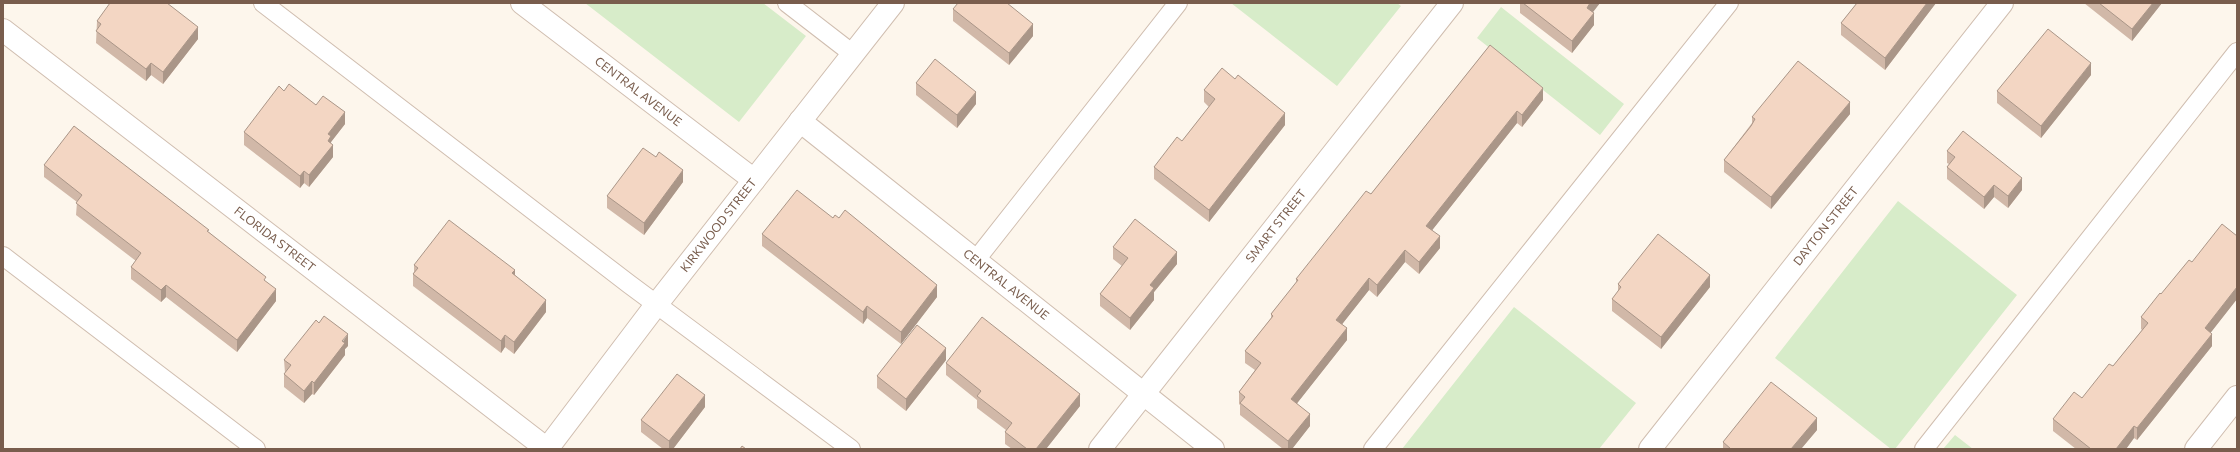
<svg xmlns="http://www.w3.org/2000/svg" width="2240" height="452" font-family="Commissioner,sans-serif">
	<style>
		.green { fill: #d7ecc9 }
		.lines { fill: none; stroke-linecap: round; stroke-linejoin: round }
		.service-casing { stroke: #d0beb0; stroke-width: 20 }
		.minor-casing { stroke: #d0beb0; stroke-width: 24 }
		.service { stroke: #fff; stroke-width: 18 }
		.minor { stroke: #fff; stroke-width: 22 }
		.wall { fill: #d1b8a8 }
		.shaded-wall { fill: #aa9688 }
		.building { fill: #f3d6c3; stroke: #aa9688 }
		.labels { text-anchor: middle; stroke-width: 3; stroke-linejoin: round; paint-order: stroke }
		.street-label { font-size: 12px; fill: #795d4d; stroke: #fffaf2 }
	</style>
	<rect width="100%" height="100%" fill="#fdf6ec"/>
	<path class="green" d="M585,3H763L806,36L739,122Z
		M1231,3H1397L1401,6L1337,86Z
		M1501,7L1624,104L1600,135L1477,38Z
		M1898,201L2017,295L1895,449H1891L1775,358Z
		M1514,307L1636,403L1599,449H1402Z
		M1955,435L1973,449H1943Z"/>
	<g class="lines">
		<defs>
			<path id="service" d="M263,3L629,284L851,449
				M787,3L853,54
				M3,256L256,449
				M975,261L1178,3
				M1373,449L1729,3
				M1924,449L2237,52"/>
			<g id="minor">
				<path id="s1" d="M522,3L754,180"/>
				<path id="s2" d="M3,30L547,449"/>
				<path id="s3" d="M800,121L1213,449"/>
				<path id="s4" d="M547,449L656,305L893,3"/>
				<path id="s5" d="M1100,449L1452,3"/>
				<path id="s6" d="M1650,449L2002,3"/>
				<path d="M2196,449L2237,397"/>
			</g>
		</defs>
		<use href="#service" class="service-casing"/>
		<use href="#minor" class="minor-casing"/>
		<use href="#service" class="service"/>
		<use href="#minor" class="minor"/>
	</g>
	<path class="wall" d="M1520,3H1600L1592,12L1594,25L1572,53L1520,13Z
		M1857,3H1936L1885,70L1841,35V23Z
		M2084,3H2162L2132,41Z
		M953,9L1033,36L1009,65L953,21Z
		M97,21L198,39L163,84L151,75L146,81L96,43Z
		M1490,45L1543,100L1522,127L1517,123L1432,230L1440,248L1419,274L1405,262L1377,297L1369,290L1342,324L1347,340L1297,403L1310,426L1292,449H1283L1240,415V405L1239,404V392L1255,370L1245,363V351L1271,318V314L1296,283V279L1371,194Z
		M2091,75L2041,138L1997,103V91Z
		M916,83L976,104L957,128L916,95Z
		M1204,90L1285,125L1209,222L1154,179V167L1182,141L1209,107L1204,102Z
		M284,91L316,105L345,124L331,142L333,157L309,187L304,183L300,188L244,145V132Z
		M1850,114L1771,209L1724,172V160L1752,123V117Z
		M1947,151L2022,190L2008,208L1994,197L1984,209L1947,179V167L1949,164L1947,163Z
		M44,165L209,232L266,282L276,301L237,352L166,297L161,302L131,279V267L136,261L76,215L77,202L44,177Z
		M683,182L644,235L607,208V196Z
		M833,218H839L937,297L901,344L867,318L863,324L762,246V234Z
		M2237,236V299L2210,333L2212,346L2137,440L2134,438L2126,449H2076L2053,431V419L2082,398L2113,366L2142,330L2141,329V317L2192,262Z
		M1113,247L1177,264L1154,292V300L1130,330L1100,306V294L1122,266L1113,259Z
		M414,265L515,275L546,312L514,354L505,347L501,353L413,286V274L414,272Z
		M1618,284L1710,287L1661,349L1612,311V299L1618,292Z
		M348,346L345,349V355L314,395L312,394L304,403L284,387V374L285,373L284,360Z
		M946,360L906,411L877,388V376Z
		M946,363L1080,406L1046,449H1012L1005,444V432L1006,430L977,408V400L946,375Z
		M705,407L673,449H663L641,432V420Z
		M1817,430L1801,449H1723V442Z"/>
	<path class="shaded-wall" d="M1590,3H1600L1587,20V8Z
		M1927,3H1936L1885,70V58Z
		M2153,3H2162L2132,41V29Z
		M1594,13V25L1572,53V41Z
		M1033,24V36L1009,65V53Z
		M198,27V39L163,84V72Z
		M151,63V75L146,81V69Z
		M2091,63V75L2041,138V126Z
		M1543,88V100L1522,127V115Z
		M976,92V104L957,128V115Z
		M1850,102V114L1771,209V197Z
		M1517,111V123L1426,238V226Z
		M345,112V124L331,142V147L333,145V157L309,187V175L328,134Z
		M1285,113V125L1209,222V210Z
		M683,170V182L644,235V223Z
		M304,171V183L300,188V176Z
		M2022,178V190L2008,208V196Z
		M1994,185V197L1984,209V197Z
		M1440,236V248L1419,274V262Z
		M1405,250V262L1377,297V285Z
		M1177,252V264L1154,292V300L1130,330V318L1150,285Z
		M515,270V282L512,273Z
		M1710,275V287L1661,349V337Z
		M1369,278V290L1336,332V320Z
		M166,285V297L161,302V290Z
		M937,285V297L901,344V332Z
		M2237,287V299L2205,340V328Z
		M276,289V301L237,352V340Z
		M546,300V312L514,354V342Z
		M867,306V318L863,324V312Z
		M1347,328V340L1291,411V399Z
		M348,334V346L345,349V355L314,395V383Z
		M2212,334V346L2137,440V428Z
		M505,335V347L501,353V341Z
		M946,348V360L906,411V399Z
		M312,381V394L304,403V391Z
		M1080,394V406L1046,449H1036Z
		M705,395V407L673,449H669V441Z
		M1310,414V426L1292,449H1288V441Z
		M1817,418V430L1801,449H1791Z
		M2134,426V438L2126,449H2116Z"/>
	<path class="building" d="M110,3H167L198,27L163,72L151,63L146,69L96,31L101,24L97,21Z
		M958,3H1007L1033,24L1009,53L953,9Z
		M1523,3H1590L1587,8L1594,13L1572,41Z
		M1857,3H1927L1885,58L1841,23Z
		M2099,3H2153L2132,29Z
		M2048,29L2091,63L2041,126L1997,91Z
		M1490,45L1543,88L1522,115L1517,111L1426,226L1440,236L1419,262L1405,250L1377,285L1369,278L1336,320L1347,328L1291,399L1310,414L1288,441L1240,403L1245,397L1239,392L1261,363L1245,351L1273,316L1271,314L1298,280L1296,279L1366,191L1371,194Z
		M935,59L976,92L957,115L916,83Z
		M1798,61L1850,102L1771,197L1724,160L1751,126L1755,119L1752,117Z
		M1222,68L1235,79L1238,75L1285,113L1209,210L1154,167L1177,137L1182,141L1215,99L1204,90Z
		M289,84L316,105L323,96L345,112L328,134L331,136L328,141L333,145L309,175L304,171L300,176L244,132L279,86L284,91Z
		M74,126L209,230L207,231L266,277L264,280L276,289L237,340L166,285L161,290L131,267L141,253L76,203L82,195L44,165Z
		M1963,131L2022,178L2008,196L1994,185L1984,197L1947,167L1955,157L1947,151Z
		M643,148L656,157L659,152L683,170L644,223L607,196Z
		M797,190L833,218L835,215L839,218L845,210L937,285L901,332L867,306L863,312L762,234Z
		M1135,219L1177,252L1150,285L1154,288L1130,318L1100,294L1128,258L1113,247Z
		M449,220L515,270L512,273L546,300L514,342L505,335L501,341L413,274L418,268L414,265Z
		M2222,224L2237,236V287L2205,328L2212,334L2137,428L2134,426L2116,449H2091L2053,419L2074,392L2082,398L2109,364L2113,366L2148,323L2141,317L2160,293L2161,294L2189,260L2192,262Z
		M1658,234L1710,275L1661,337L1612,299L1621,287L1618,284Z
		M324,316L348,334L342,341L345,343L314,383L312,381L304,391L284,374L291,365L284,360L316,320L319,323Z
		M982,317L1080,394L1036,449H1027L1005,432L1012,423L977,396L981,391L946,363Z
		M917,325L946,348L906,399L877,376Z
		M677,374L705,395L669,441L641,420Z
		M1771,382L1817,418L1791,449H1731L1723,442Z
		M742,446L746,449H740Z"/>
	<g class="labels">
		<g class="street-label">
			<text dy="4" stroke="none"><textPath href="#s1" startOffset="146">CENTRAL AVENUE</textPath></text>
			<text dy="4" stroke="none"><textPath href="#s4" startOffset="282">KIRKWOOD STREET</textPath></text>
			<text dy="4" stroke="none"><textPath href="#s5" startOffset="284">SMART STREET</textPath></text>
			<text dy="4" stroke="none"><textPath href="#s6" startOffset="284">DAYTON STREET</textPath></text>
			<text dy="4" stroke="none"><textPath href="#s2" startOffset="343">FLORIDA STREET</textPath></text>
			<text dy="4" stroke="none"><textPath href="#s3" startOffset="263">CENTRAL AVENUE</textPath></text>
		</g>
	</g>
	<rect width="2240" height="452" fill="none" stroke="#795d4d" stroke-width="8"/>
</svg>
